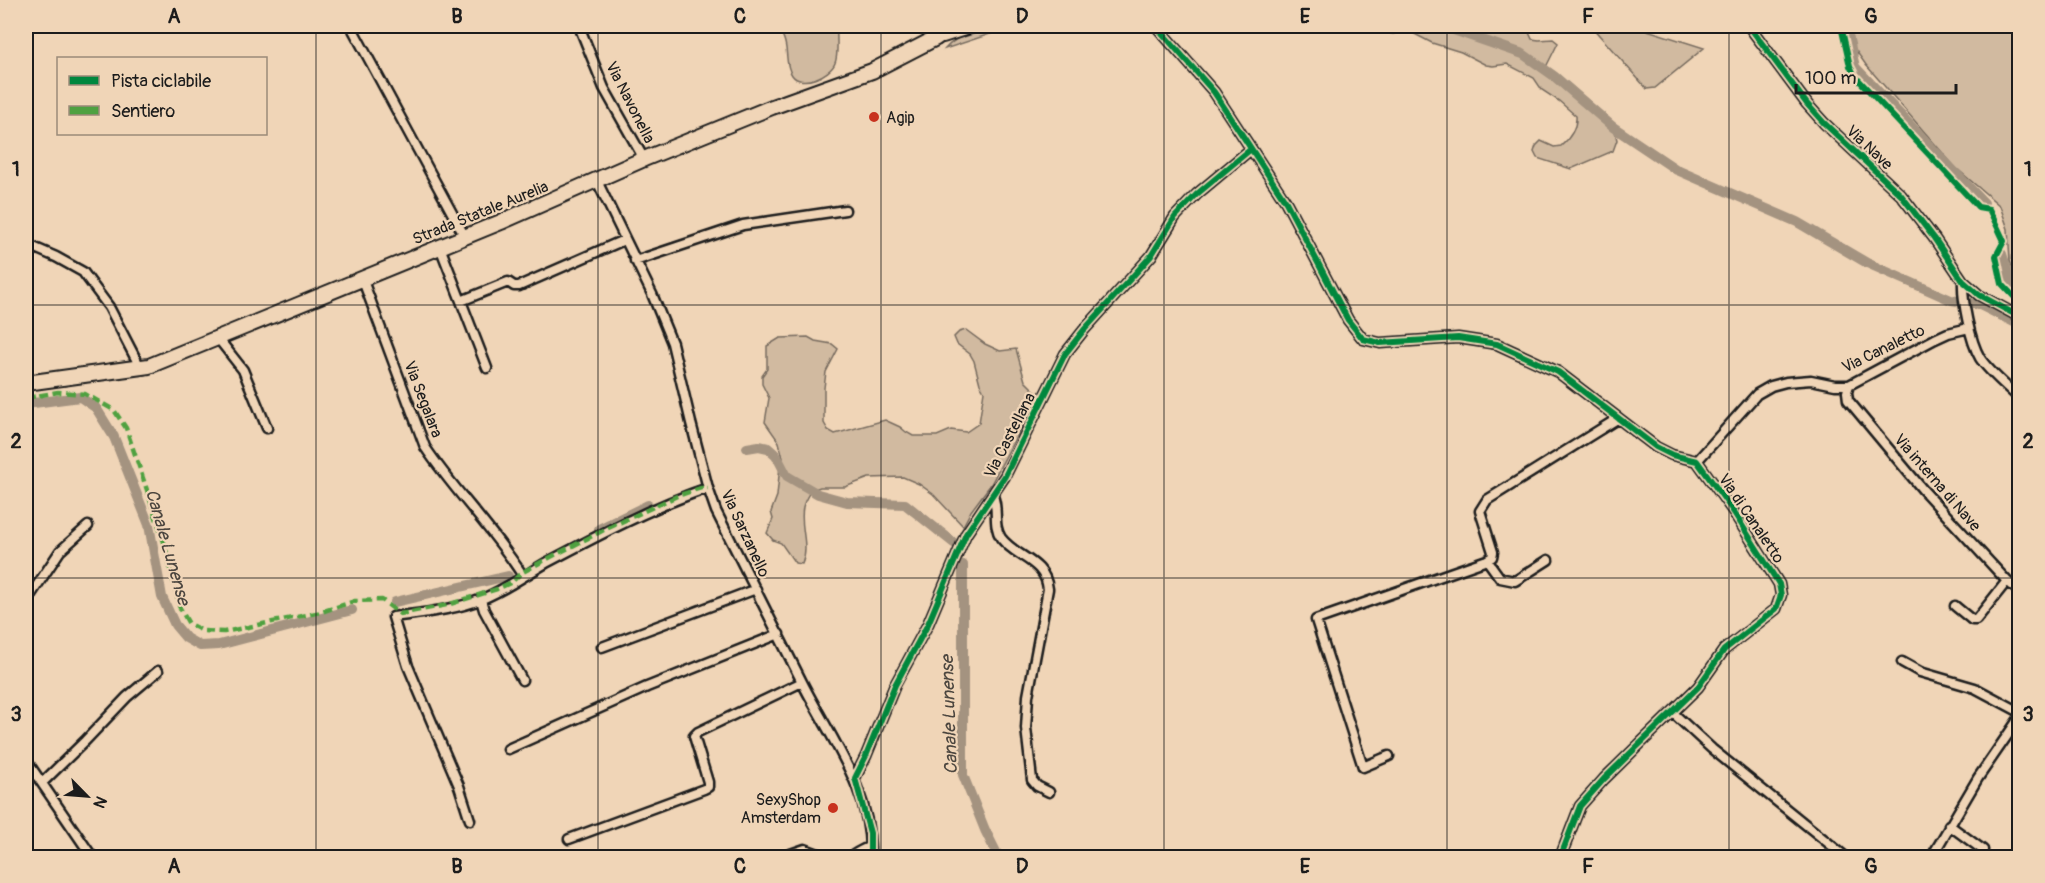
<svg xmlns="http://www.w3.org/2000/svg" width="2045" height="883" font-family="Pangolin,sans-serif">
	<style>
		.green { fill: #d1baa0; stroke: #766b5e; stroke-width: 1.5 }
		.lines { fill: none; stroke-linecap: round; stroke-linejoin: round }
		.canal { stroke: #a49380; stroke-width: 10 }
		.minor-casing { stroke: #1c1c1c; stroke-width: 13 }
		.secondary-casing { stroke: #1c1c1c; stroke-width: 16 }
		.primary-casing { stroke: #1c1c1c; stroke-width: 18 }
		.minor { stroke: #f0d5b7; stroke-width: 8 }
		.secondary { stroke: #f0d5b7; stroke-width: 12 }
		.primary { stroke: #f0d5b7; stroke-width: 14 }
		.quiet { stroke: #4fa141; stroke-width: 4.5; stroke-dasharray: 9 4.5; stroke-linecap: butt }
		.cycleway-casing { stroke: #f0d5b7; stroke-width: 10 }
		.cycleway { stroke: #00873e; stroke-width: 6 }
		.grid { fill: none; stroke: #1c1c1c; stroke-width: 1.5; stroke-opacity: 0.55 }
		.poi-dot { fill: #c8321e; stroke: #f0d5b7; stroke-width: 2 }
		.labels { text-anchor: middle; stroke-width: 4.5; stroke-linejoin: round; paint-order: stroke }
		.street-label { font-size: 16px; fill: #1c1c1c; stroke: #f0d5b7 }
		.poi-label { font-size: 16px; fill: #1c1c1c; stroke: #f0d5b7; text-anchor: start }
		.water-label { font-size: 18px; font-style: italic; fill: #4c463f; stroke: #f0d5b7 }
		.neatline { fill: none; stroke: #1c1c1c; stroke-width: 2 }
		.grid-label { font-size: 20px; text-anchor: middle; font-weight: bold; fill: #1c1c1c }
	</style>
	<rect width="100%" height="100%" fill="#f0d5b7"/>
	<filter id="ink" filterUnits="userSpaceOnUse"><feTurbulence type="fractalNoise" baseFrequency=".0167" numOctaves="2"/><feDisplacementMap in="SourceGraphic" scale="12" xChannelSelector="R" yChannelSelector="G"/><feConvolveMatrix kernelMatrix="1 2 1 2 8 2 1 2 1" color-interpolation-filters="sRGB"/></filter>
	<g filter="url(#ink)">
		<path class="green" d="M778,26H837C836,37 839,53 835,63C830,76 801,88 792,75C785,65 788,53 785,43C784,37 780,31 778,26Z
			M1382,26H1526L1532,39L1539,40L1553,39L1558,43L1545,69L1546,73L1615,132L1617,140L1613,151L1571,169L1537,158L1534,152L1536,146L1541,141L1554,147L1561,146C1570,138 1577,129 1576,116L1559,101L1542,90L1534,78L1507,64L1493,66L1486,65L1461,52L1432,43L1407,30L1393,34L1385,32Z
			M1591,26H1647V30L1704,48L1655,88L1647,89Z
			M1851,26H2019V283L2010,261L2008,229L2000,206L1955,167L1866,65L1854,48Z
			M995,28H1008L945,49C958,34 976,31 995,28Z
			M966,330L985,344L1000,351L1016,349L1025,381L1036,392L1035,401L991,484L971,511L963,526L933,494L919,484L903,477L869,478L845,487H820L811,490C808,495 804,501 803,507C799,527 810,545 802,564L795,563L781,543L773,540L767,533L773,519L771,512L777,496L780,465L783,458L779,442L765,422L769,398L762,384V376L767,369V346L780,338L808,337L815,341L832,344L838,349L826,372L824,388V423L828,430L835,434L885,420L900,427L906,432L913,436H937L951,430L966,432L979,423L984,391L980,384L974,361L970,354L957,344L954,337L959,332Z"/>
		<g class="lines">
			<path class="canal" d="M1442,26L1523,54L1554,76L1613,127L1677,170L1797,222L1867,263L1951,300L1980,305L2020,325
				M1846,26L1855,67L1984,203
				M2002,254L2013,288L2020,296
				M26,404L80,397L96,408L114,437L149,525L162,597L175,625L186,638L200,646L219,645L352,610
				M747,448L759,446L768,448L776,455L787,476L818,494L847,502L905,504L954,543
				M599,529L648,505
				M963,565V775L985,830L999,858
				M395,602L508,576"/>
			<defs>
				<path id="minor" d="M351,26L465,237
					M579,26L604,88L644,159
					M1156,26L1214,92L1286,202L1348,320L1363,339L1380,343L1458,338L1497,344L1558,372L1656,447L1672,455L1697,461L1733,511L1779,584L1781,595L1776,609L1724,650L1698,687L1604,779L1580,806L1560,858
					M1749,26L1807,104L1824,123L1901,195L1934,238L1963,281L1979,295L2020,317
					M597,181L652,294L672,343L691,423L708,488L716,511C745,568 773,625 802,682C830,738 873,791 870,858
					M26,244L56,257L83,272L109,307L140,367
					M440,247L487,368
					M635,261L743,225L845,210
					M362,278L425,447C455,492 494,530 523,576
					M1963,281C1962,300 1970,341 1980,358C1989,372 2008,387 2020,399
					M461,301L508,282L514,286H519L624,240
					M217,337L243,370L267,428
					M1849,385L1847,392L1848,400L1923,490L2007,581L2020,592
					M1697,461L1757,394L1771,386L1786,382L1811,380L1835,385H1849L1935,339L1948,333L1969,328
					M993,496C999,510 992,524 1001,538C1016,558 1045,560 1048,589L1028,696L1026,728L1032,780L1037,786L1049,792
					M1487,560L1500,578L1515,581L1548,560
					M481,600L484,610L522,680
					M26,602L60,551L88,526
					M1955,606L1972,620H1976L2007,581
					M602,647L756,589
					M1902,662L1920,672L1975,688L2020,712
					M1673,713L1712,749L1847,858
					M508,749L647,687L779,634
					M1389,756L1363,767L1316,620L1487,560L1492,557L1493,552L1480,511L1487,500L1617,419
					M26,760L93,858
					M855,778L866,756L895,685L928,624L966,534L1005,476L1065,354L1084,330L1151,256L1175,217L1197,194L1251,149
					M42,783L85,741L127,697L158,671
					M470,820L459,786L408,666L393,617C422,613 455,610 482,599C505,590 525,575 546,563C597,536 654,506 708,488
					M1949,825L1983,850L1981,858
					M569,839L704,789L708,787V782L694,736L698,732L802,682
					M779,858L805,849L830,858
					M846,858C855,856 860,849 870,847
					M1931,858L1978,778L2020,717"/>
				<path id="secondary" d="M943,36L974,26"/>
				<path id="primary" d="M26,383L149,366L501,222L644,159L772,107L872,71L936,38L952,26"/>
			</defs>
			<use href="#minor" class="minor-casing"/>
			<use href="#secondary" class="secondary-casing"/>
			<use href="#primary" class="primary-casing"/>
			<use href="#minor" class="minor"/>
			<use href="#secondary" class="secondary"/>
			<use href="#primary" class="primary"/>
			<path class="quiet" d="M26,398L58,392L85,394L114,410L126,428L147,490L164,542L180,608L189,624L203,631L224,632L321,612L355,601L382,600L400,614L447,605L497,589L512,582L521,573L549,558L606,529L677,496L701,488H708"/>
			<defs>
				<path id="cycleway" d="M1156,26L1214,92L1286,202L1348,320L1363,339L1380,343L1458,338L1497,344L1558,372L1656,447L1672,455L1697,461L1733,511L1779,584L1781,595L1776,609L1724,650L1698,687L1604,779L1580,806L1560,858
					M1749,26L1807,104L1824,123L1901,195L1934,238L1963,281L1979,295L2020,317
					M1841,26L1850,66L1855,76L1978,207L1989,209L2004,241L1996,256L2002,284L2020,303
					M870,858V833L855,778L866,756L895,685L928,624L966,534L1005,476L1065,354L1084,330L1151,256L1175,217L1197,194L1251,149"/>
			</defs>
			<use href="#cycleway" class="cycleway-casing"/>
			<use href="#cycleway" class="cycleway"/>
		</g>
	</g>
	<path class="grid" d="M316,26V858M598,26V858M881,26V858M1164,26V858M1447,26V858M1729,26V858M26,305H2020M26,578H2020"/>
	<g class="poi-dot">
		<circle cx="874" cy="117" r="6"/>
		<circle cx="833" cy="808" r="6"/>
	</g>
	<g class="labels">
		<g class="street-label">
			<text transform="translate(631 102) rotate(63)" y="6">Via Navonella</text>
			<text transform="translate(1870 147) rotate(43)" y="6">Via Nave</text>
			<text transform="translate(480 212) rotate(-22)" y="6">Strada Statale Aurelia</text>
			<text transform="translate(1883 348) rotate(-26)" y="6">Via Canaletto</text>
			<text transform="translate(424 399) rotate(69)" y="6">Via Segalara</text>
			<text transform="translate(1009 435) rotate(-63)" y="6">Via Castellana</text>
			<text transform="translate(1938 482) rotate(49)" y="6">Via interna di Nave</text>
			<text transform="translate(1752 518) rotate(56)" y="6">Via di Canaletto</text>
			<text transform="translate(746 533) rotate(65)" y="6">Via Sarzanello</text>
		</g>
		<g class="poi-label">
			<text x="886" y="123">Agip</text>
			<text x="821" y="805" text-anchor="end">SexyShop<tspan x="821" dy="18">Amsterdam</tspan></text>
		</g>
		<g class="water-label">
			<text transform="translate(168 547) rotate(74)" y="6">Canale Lunense</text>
			<text transform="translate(949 715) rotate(-92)" y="6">Canale Lunense</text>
		</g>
	</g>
	<rect width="2045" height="883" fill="none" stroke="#f0d5b7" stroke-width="66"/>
	<rect x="57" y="57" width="210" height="78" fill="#f0d5b7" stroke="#9b8b79" stroke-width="1.5"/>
	<rect x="69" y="76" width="30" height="9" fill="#00873e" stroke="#9b8b79" stroke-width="1.5"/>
	<text x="111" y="87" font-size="18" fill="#1c1c1c">Pista ciclabile</text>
	<rect x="69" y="106" width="30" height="9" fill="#4fa141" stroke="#9b8b79" stroke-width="1.5"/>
	<text x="111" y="117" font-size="18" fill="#1c1c1c">Sentiero</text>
	<g transform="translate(87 796) rotate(115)" stroke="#f0d5b7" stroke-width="4.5" paint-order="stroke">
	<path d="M0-4.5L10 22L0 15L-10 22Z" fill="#1c1c1c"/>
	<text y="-9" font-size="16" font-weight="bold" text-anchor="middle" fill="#1c1c1c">N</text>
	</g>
	<path d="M1796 84v9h160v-9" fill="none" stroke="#1c1c1c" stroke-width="3"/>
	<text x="1805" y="84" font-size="18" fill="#1c1c1c" stroke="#f0d5b7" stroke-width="4.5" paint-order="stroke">100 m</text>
	<rect x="33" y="33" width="1979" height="817" class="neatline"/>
	<g class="grid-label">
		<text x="174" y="23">A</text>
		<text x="457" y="23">B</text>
		<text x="740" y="23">C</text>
		<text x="1022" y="23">D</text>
		<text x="1305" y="23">E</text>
		<text x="1588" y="23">F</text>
		<text x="1871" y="23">G</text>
		<text x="16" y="176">1</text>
		<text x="2028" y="176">1</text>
		<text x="16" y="448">2</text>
		<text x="2028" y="448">2</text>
		<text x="16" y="721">3</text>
		<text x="2028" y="721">3</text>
		<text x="174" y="873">A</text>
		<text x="457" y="873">B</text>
		<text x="740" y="873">C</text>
		<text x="1022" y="873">D</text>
		<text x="1305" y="873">E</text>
		<text x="1588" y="873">F</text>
		<text x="1871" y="873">G</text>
	</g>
</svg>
